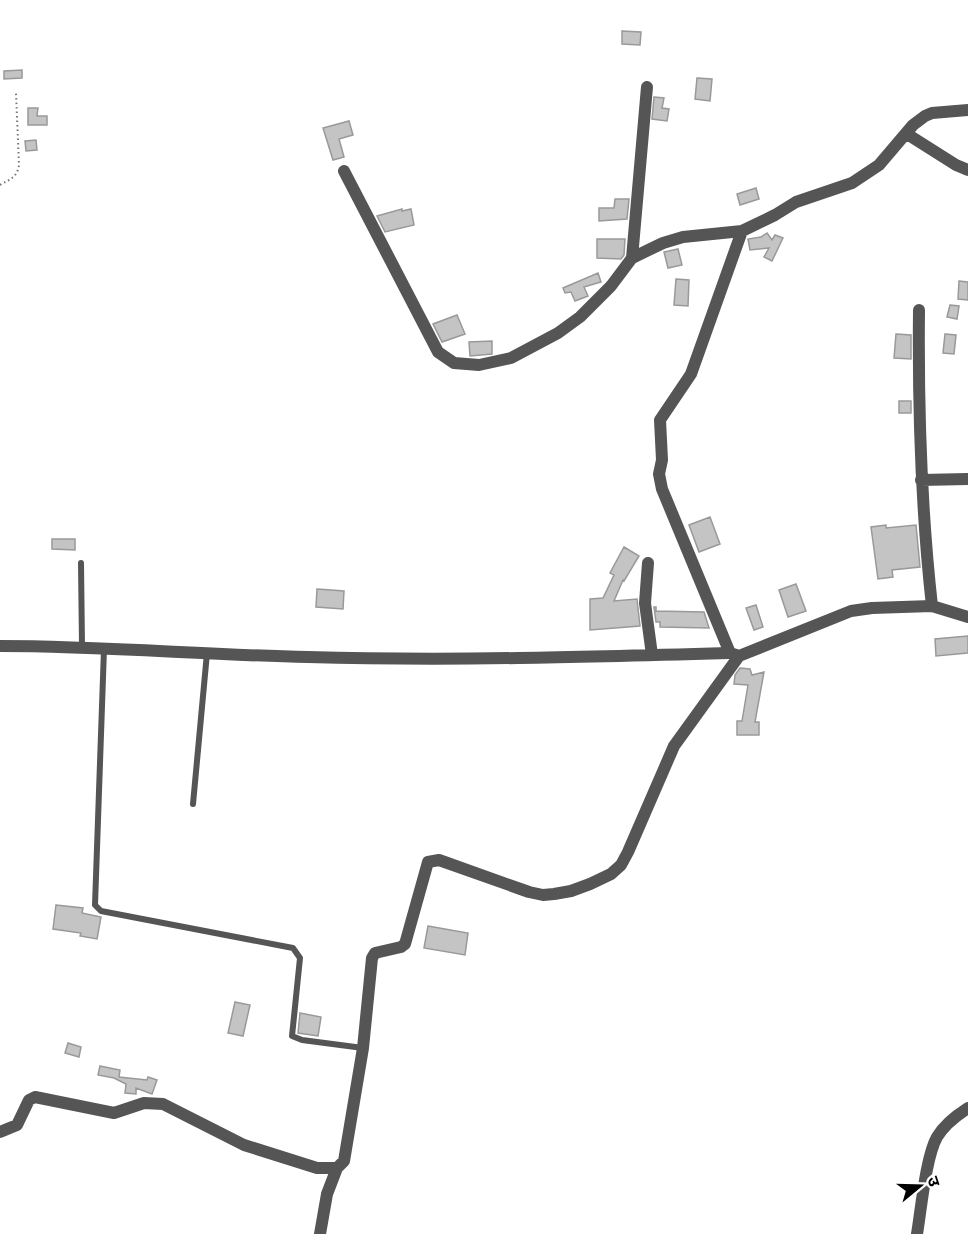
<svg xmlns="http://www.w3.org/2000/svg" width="968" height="1234" font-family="Overpass,'Noto Sans Devanagari',sans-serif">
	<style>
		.building { fill: #c4c4c4; stroke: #999; stroke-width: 1.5 }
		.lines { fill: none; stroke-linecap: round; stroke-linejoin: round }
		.path { stroke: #777; stroke-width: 2; stroke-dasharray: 1.5 3; stroke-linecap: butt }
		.service { stroke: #555; stroke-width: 6 }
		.minor { stroke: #555; stroke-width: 12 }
	</style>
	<rect width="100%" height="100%" fill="#fff"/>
	<path class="building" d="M622,31L641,32L640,45L622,44Z
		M22,70V78L4,79V71Z
		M697,78L712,79L710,101L695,99Z
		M654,97L664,98L662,108L669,109L667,121L652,119Z
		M28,108H38L37,116H47V125H28Z
		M349,121L353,135L339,139L344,157L333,160L323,128Z
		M36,140L37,150L26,151L25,141Z
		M756,188L759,199L740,205L737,194Z
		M615,199H629L627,219L599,221V208H614Z
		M402,209V211L411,209L414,225L385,232L377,216Z
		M767,233L772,240L775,235L783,238L772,261L764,257L769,248L750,250L748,239L761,237Z
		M597,239H625L624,255L621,259L597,258Z
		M678,249L682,265L668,268L664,252Z
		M598,273L601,282L584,287L588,296L575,301L571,292L565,293L563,288Z
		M676,279L689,280L688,306L674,305Z
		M959,281L968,282V300L958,299Z
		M950,305L959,306L957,319L947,317Z
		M457,315L465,334L442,342L433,324Z
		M896,334L911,335V359L894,358Z
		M945,334L956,335L954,354L943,353Z
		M492,341V354L470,356L469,342Z
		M899,401H911V413H899Z
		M710,517L720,544L699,552L689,525Z
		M886,525V528L916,525L920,567L892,570L893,577L878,579L871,527Z
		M52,539H75V550L52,549Z
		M624,547L639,556L624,581L623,580L614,601L637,599L640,626L590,630V599L603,598L614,575L610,573Z
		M796,584L806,611L788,617L779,590Z
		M317,589L344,591L343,609L316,607Z
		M756,605L763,627L754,630L746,608Z
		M654,607H656V611L704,612L709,628L660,627V622H656Z
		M968,636V653L936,656L935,639Z
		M740,668L750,669L752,675L764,672L755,722H759V735H737V721H742L748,685L734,684L735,675Z
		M56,905L83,908L82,913L101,917L97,939L80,936L81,933L53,929Z
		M428,926L468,933L465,955L424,948Z
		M235,1002L250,1005L243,1036L228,1033Z
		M300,1013L321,1017L318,1036L298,1033Z
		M68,1043L81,1047L79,1057L65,1053Z
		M100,1066L120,1070L119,1077L147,1080L148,1077L157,1080L152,1094L136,1088V1094L125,1093L126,1084L114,1078L98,1075Z"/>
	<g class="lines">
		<path class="path" d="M0,185C10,179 17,178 19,165L16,93"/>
		<path class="service" d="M81,563L82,646
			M104,649L95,905L101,911L293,948L300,958L292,1036L302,1040L363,1048
			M193,804L207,653"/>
		<path class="minor" d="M907,134L956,165L968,170
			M344,171L438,352L454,363L479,365L511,358L558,333L580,317L611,286L632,258L663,243L683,237L742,231L775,215L796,202L852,183L879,165L913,125L925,116L932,113L968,110
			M632,258L647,87
			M919,310C918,409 921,507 932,606
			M921,480L968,479
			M648,563L645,603L652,655
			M0,646C103,646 205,655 308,657C449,661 589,657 730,653L739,656L851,611L872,608L932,606L968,617
			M730,653L662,489L659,474L662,460L660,420L691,374L742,231
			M0,1132L17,1125L29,1100L35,1097L114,1113L144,1103L163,1104L244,1145L317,1168H337L344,1161L363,1048L372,958L375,953L401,947L405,944L428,862L439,860L529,892L543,895L554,894L571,891L590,884L611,874L621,865L628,852L674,746L739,656
			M320,1234L327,1194L337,1168
			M917,1234C921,1210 926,1156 937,1137C944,1125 957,1115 968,1108"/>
	</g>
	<g transform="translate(920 1186) rotate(71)" stroke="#ffffff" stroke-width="4.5" paint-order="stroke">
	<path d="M0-4.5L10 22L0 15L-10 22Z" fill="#000000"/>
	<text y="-9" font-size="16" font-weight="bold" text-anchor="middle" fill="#000000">उ</text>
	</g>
</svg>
